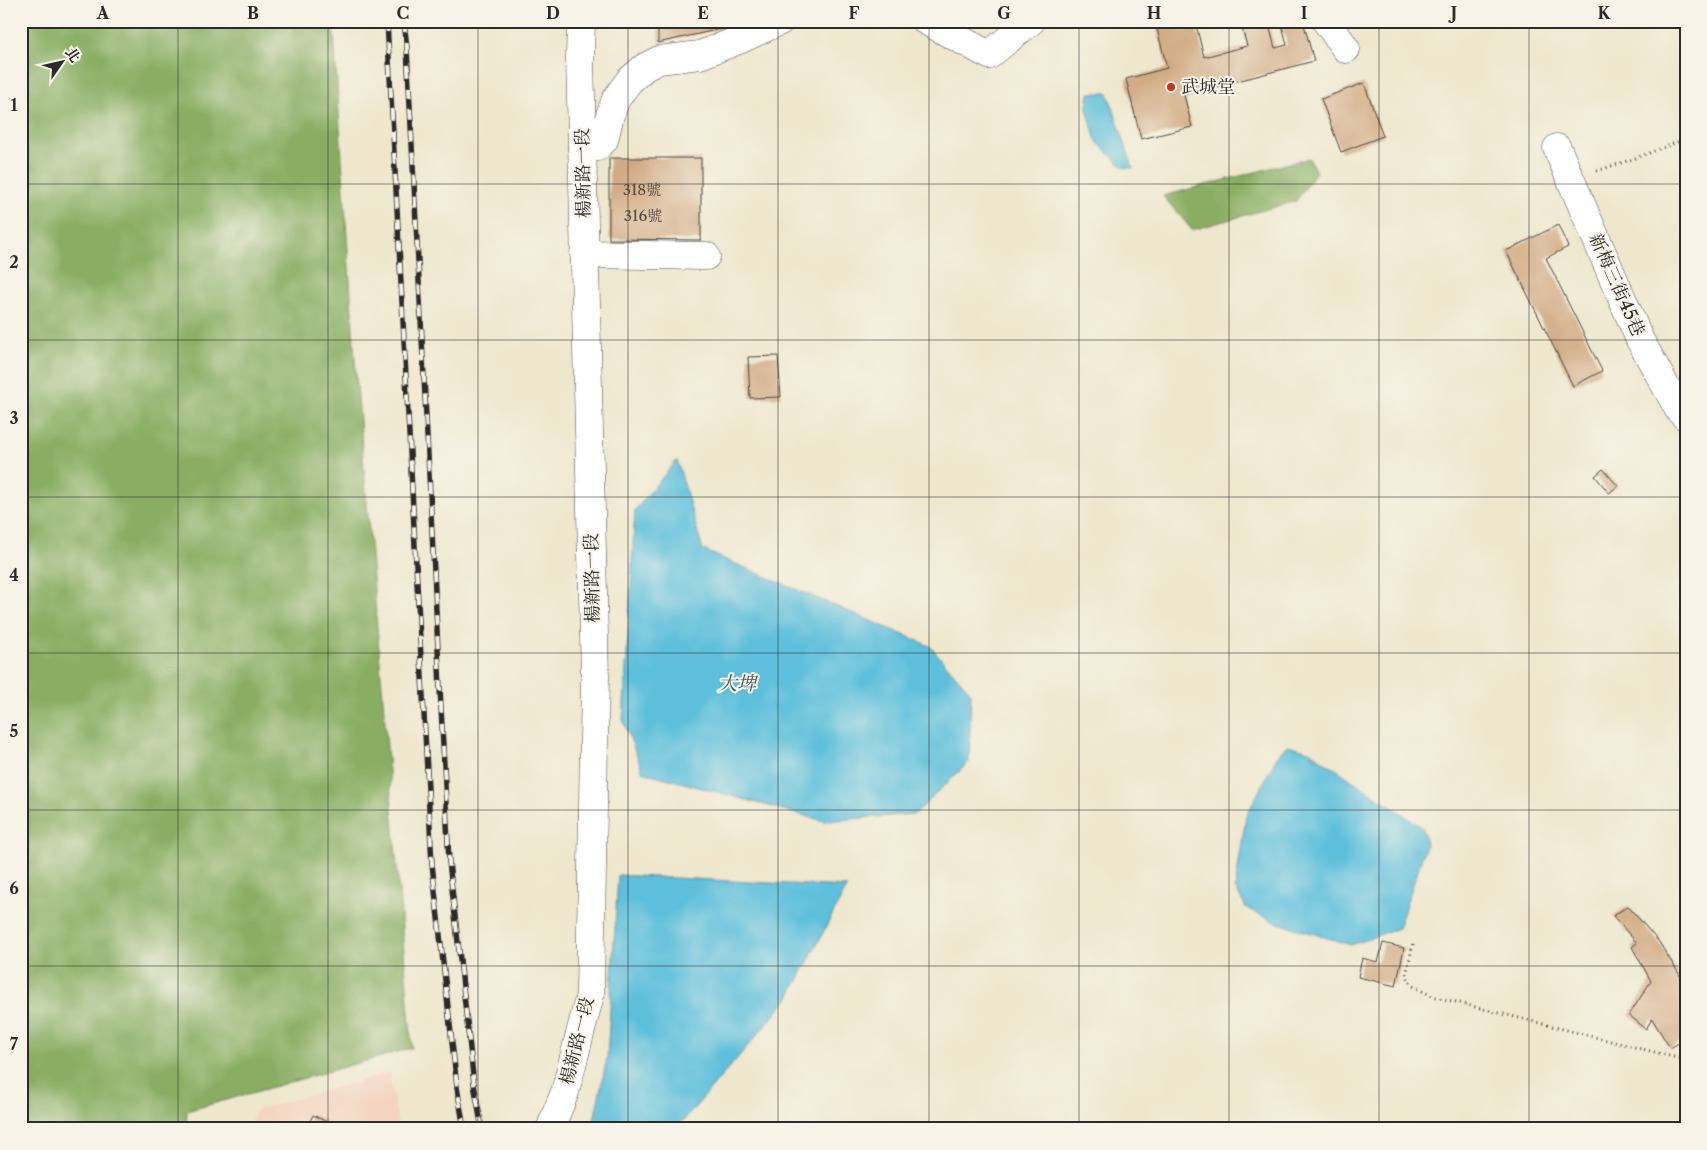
<svg xmlns="http://www.w3.org/2000/svg" width="1707" height="1150" font-family="'Libre Caslon Text','Noto Serif TC',serif">
	<style>
		.built { fill: #f4d3c0 }
		.forest { fill: #89ae63; stroke: #5a6c47 }
		.water { fill: #5dbfdb; stroke: #447583 }
		.building { fill: #d1ab84 }
		.lines { fill: none; stroke-linecap: round; stroke-linejoin: round }
		.minor-casing { stroke: #484743; stroke-width: 29 }
		.major-casing { stroke: #484743; stroke-width: 29 }
		.path { stroke: #484743; stroke-width: 3; stroke-dasharray: 1 4; stroke-linecap: butt }
		.minor { stroke: #fff; stroke-width: 28 }
		.major { stroke: #fff; stroke-width: 28 }
		.rail-casing { stroke: #2b2b2b; stroke-width: 5.5 }
		.rail { stroke: #f7f3e8; stroke-width: 4; stroke-dasharray: 11; stroke-linecap: butt }
		.grid { fill: none; stroke: #2b2b2b; stroke-width: 1; stroke-opacity: 0.55 }
		.poi-dot { fill: #c8321e; stroke: #f7f3e8; stroke-width: 2 }
		.labels { text-anchor: middle; stroke-width: 4; stroke-linejoin: round; paint-order: stroke }
		.number-label { font-size: 15px; fill: #544b41 }
		.poi-label { font-size: 18px; fill: #2b2b2b; stroke: #f7f3e8; text-anchor: start }
		.street-label { font-size: 18px; fill: #2b2b2b; stroke: #f7f3e8 }
		.water-label { font-size: 19px; font-style: italic; fill: #3a5760; stroke: #f7f3e8 }
		.neatline { fill: none; stroke: #2b2b2b; stroke-width: 2 }
		.grid-label { font-size: 16px; text-anchor: middle; font-weight: bold; fill: #2b2b2b }
	</style>
	<rect width="100%" height="100%" fill="#f7f3e8"/>
	<filter id="ink" filterUnits="userSpaceOnUse"><feTurbulence type="fractalNoise" baseFrequency=".02" numOctaves="2"/><feDisplacementMap in="SourceGraphic" scale="10" xChannelSelector="R" yChannelSelector="G"/><feConvolveMatrix kernelMatrix="1 2 1 2 8 2 1 2 1" color-interpolation-filters="sRGB"/></filter>
	<filter id="wash" filterUnits="userSpaceOnUse"><feTurbulence type="fractalNoise" baseFrequency=".0096" numOctaves="4" result="noise"/><feDisplacementMap in="SourceGraphic" scale="20" xChannelSelector="R" yChannelSelector="G"/><feGaussianBlur stdDeviation="1.12" result="paint"/><feColorMatrix in="noise" values="0 0 0 0 0 0 0 0 0 0 0 0 0 0 0 0 0 1.4 0 .05"/><feComposite in="paint" operator="in"/></filter>
	<g filter="url(#wash)">
		<rect width="100%" height="100%" fill="#eee7cd"/>
		<path class="built" d="M389,1073L399,1129H248L256,1110Z"/>
		<path class="forest" d="M21,21H333L356,373L412,1048L187,1111L186,1129H21Z
			M1309,158L1316,172L1296,201L1192,230L1163,196Z"/>
		<path class="water" d="M1089,93H1108L1133,168L1123,167L1096,141L1087,108Z
			M677,460L703,550L930,646L971,693L969,762L915,814L824,821L643,772L623,720L635,510Z
			M1287,745L1309,751L1423,828L1426,846L1398,928L1351,945L1275,922L1246,908L1235,888L1246,816L1278,755Z
			M618,875L847,887L788,999L685,1119L670,1129H592L607,1058Z"/>
		<g id="blocks">
			<path class="building" d="M658,21H725V28L658,43Z
				M1155,21H1195L1204,57L1247,46L1240,21H1268L1275,48L1287,45L1281,21H1303L1314,61L1184,95L1192,127L1141,139L1126,79L1167,68Z
				M1364,83L1383,136L1341,152L1321,99Z
				M609,158H701V240L609,239Z
				M1558,225L1568,247L1546,258L1602,371L1573,386L1506,251Z
				M778,356L781,397L750,398L748,357Z
				M1603,469L1618,486L1609,493L1595,476Z
				M1628,906L1659,942L1686,985V1039L1670,1048L1652,1019L1646,1029L1629,1015L1651,981L1632,947L1637,943L1613,916Z
				M1383,943L1404,948L1396,986L1358,977L1362,958L1378,962Z
				M313,1115L341,1129H306Z"/>
		</g>
	</g>
	<g filter="url(#ink)">
		<use href="#blocks" fill-opacity="0" stroke="#484743" stroke-width="1"/>
		<g class="lines">
			<defs>
				<path id="minor" d="M926,21L989,55L1031,21
					M1326,21L1346,49
					M582,148L597,147L604,140L610,115L616,99L629,81L645,67L659,60L700,55L739,40L780,21
					M1557,148L1640,340L1679,410L1686,417
					M584,254L706,256"/>
				<path id="major" d="M550,1129L565,1092L590,995L595,677L580,58L581,21"/>
			</defs>
			<use href="#minor" class="minor-casing"/>
			<use href="#major" class="major-casing"/>
			<path class="path" d="M1680,21L1686,39
				M1597,171L1633,159L1686,139
				M1413,944L1406,975L1413,986L1432,996L1686,1060"/>
			<use href="#minor" class="minor"/>
			<use href="#major" class="major"/>
			<defs>
				<path id="rail" d="M387,21L432,864L457,1087L464,1129
					M404,21L407,48L449,862L474,1084L482,1129"/>
			</defs>
			<use href="#rail" class="rail-casing"/>
			<use href="#rail" class="rail"/>
		</g>
	</g>
	<path class="grid" d="M178,21V1129M328,21V1129M478,21V1129M628,21V1129M778,21V1129M929,21V1129M1079,21V1129M1229,21V1129M1379,21V1129M1529,21V1129M21,184H1686M21,340H1686M21,497H1686M21,653H1686M21,810H1686M21,966H1686"/>
	<circle class="poi-dot" cx="1171" cy="87" r="5"/>
	<g class="labels">
		<g class="number-label">
			<text x="642" y="195">318號</text>
			<text x="643" y="221">316號</text>
		</g>
		<g class="poi-label">
			<text x="1181" y="93">武城堂</text>
		</g>
		<g class="street-label">
			<text transform="translate(583 173) rotate(-91)" y="6">楊新路一段</text>
			<text transform="translate(1617 285) rotate(66)" y="6">新梅三街45巷</text>
			<text transform="translate(592 578) rotate(-91)" y="6">楊新路一段</text>
			<text transform="translate(577 1041) rotate(-76)" y="6">楊新路一段</text>
		</g>
		<g class="water-label">
			<text x="737" y="690">大埤</text>
		</g>
	</g>
	<rect width="1707" height="1150" fill="none" stroke="#f7f3e8" stroke-width="55"/>
	<g transform="translate(62 62) rotate(56)" stroke="#f7f3e8" stroke-width="4" paint-order="stroke">
	<path d="M0-4L9 19L0 12L-9 19Z" fill="#2b2b2b"/>
	<text y="-8" font-size="14" font-weight="bold" text-anchor="middle" fill="#2b2b2b">北</text>
	</g>
	<rect x="28" y="28" width="1652" height="1094" class="neatline"/>
	<g class="grid-label">
		<text x="103" y="19">A</text>
		<text x="253" y="19">B</text>
		<text x="403" y="19">C</text>
		<text x="553" y="19">D</text>
		<text x="703" y="19">E</text>
		<text x="854" y="19">F</text>
		<text x="1004" y="19">G</text>
		<text x="1154" y="19">H</text>
		<text x="1304" y="19">I</text>
		<text x="1454" y="19">J</text>
		<text x="1604" y="19">K</text>
		<text x="14" y="111">1</text>
		<text x="14" y="268">2</text>
		<text x="14" y="424">3</text>
		<text x="14" y="581">4</text>
		<text x="14" y="737">5</text>
		<text x="14" y="894">6</text>
		<text x="14" y="1050">7</text>
	</g>
</svg>
